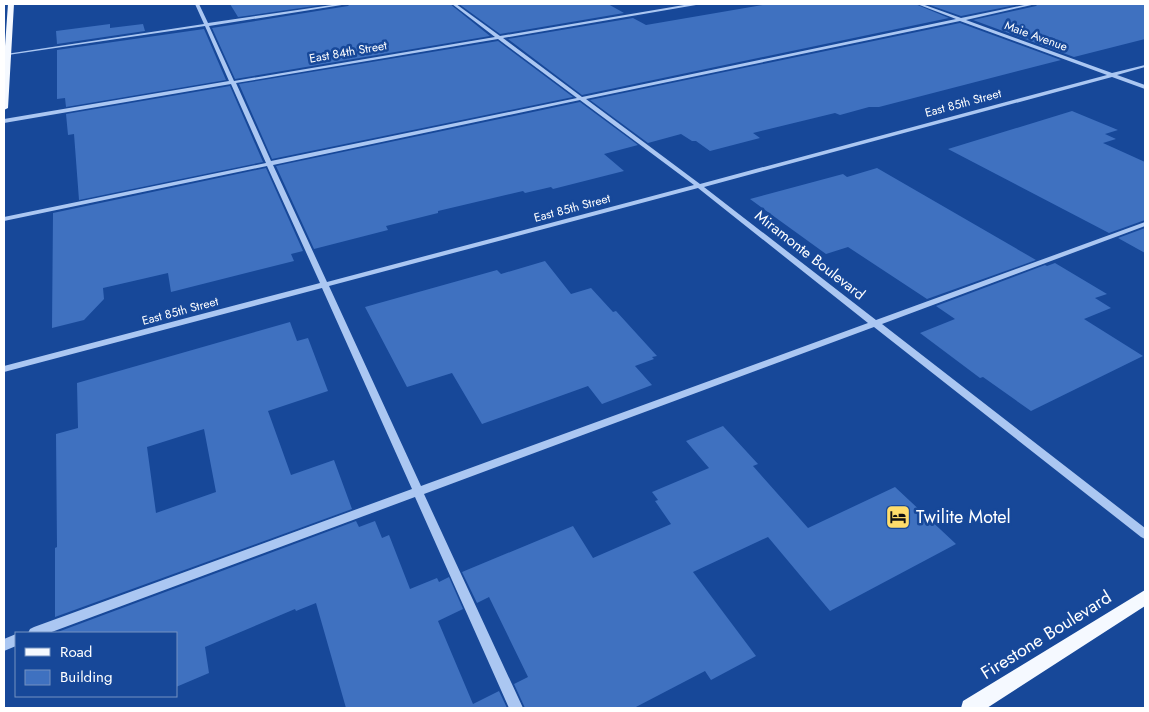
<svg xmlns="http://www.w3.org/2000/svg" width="1149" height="712" font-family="Jost,sans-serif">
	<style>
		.building { fill: #3f71c0; fill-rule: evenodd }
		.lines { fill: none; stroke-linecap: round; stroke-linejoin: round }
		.minor { fill: #abc7f2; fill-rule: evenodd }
		.major { fill: #f5f9ff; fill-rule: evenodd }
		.labels { text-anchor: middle; stroke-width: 5; stroke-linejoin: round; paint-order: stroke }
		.far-street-label { font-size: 12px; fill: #fff; stroke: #174899 }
		.street-label { font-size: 15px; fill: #fff; stroke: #174899 }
		.near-poi-label { font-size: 18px; fill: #fff; stroke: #174899; text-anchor: start }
		.near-street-label { font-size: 18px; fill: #fff; stroke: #174899 }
	</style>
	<rect width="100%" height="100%" fill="#174899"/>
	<path class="building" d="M230,4H328L238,17Z
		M350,4H450L490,36L235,79L212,28L348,6Z
		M459,4H608L624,13L500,34Z
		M769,4H915L949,18L582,95L508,39L633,18L646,25Z
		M927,4H1021L961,16Z
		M1038,4H1145V39L1074,57L973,20L1036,6Z
		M960,23L1061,60L879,107H869L840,115L835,113L753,133L760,138L710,151L696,141H692L681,134L648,143L590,100Z
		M110,24V28L143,24L145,31L57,44L56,31Z
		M204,29L226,80L66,107L65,98L57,99V50Z
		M498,41L573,97L272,159L239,84Z
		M230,86L263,162L79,200L74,134L68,135L66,114Z
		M580,102L638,145L604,154L624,171L553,189L551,187L525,193L523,191L438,211V213L386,226L388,230L314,249L276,166Z
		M1072,111L1118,130L1105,134L1116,139L1103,143L1145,162V220L1109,233L948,149Z
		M266,168L303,251L291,254L294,261L171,292L168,273L103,288L104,299L84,320L52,328L53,213Z
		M877,168L1036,260L927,299L848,247L826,254L750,199L843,174L847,177Z
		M1145,228V253L1118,238Z
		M545,261L571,294L591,288L613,312L616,311L657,356L652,357L654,359L635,366L652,385L602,404L588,386L482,424L452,373L407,387L365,307L497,270L501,274Z
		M1055,263L1107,294L1095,298L1111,308L1084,319L1143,356L1031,411L983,377L980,378L920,333L955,319L936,306L1045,265L1047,266Z
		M290,322L297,341L308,338L328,391L268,411L291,475L334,460L352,509L55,617V548L57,547L56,434L78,428L77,383ZM204,429L216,492L156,513L147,447Z
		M723,426L758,464L753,466L808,528L895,487L956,544L830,611L768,537L693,572L756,656L711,680L705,671L634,708H525L514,684L528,677L489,597L477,603L462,572L573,526L593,558L671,524L655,501L658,500L652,492L709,468L686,441Z
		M356,521L359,527L375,521L382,538L389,535L410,589L437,578L439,582L449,577L463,609L438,621L473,704L499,691L507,708H346L316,603L296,611L295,609L205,647L209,673L176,687V633H55Z"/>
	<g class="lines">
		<path class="minor" d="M195,4H199L208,23L339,4H348L209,26L234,81L495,37L452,4H456L500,36L690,4H698L696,5L503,38L582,97L956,19L917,4H922L961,18L1029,4H1036L966,20L1112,73L1145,65V67L1117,75L1145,85V89L1112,77L704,187L876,320L1145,222V226L882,324L1145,528V539L1141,537L874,327L424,494L523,708H509L415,497L49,633H28L30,629L34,627L412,489L322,288L4,372V366L320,283L267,166L4,221V217L266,163L231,84L4,123V119L229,81L205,26L8,55L6,54L204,24ZM960,21L1107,75L700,184L586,99ZM498,39L577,98L271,161L236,83ZM580,100L694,185L327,282L273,165ZM698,188L868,323L421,486L329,286Z
			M16,634V646L4,651V639Z"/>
		<path class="major" d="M8,4H14L8,108L4,110V60Z
			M1145,590V606L987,708H961L963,701Z"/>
	</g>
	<defs>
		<symbol id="hotel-square" viewBox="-11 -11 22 22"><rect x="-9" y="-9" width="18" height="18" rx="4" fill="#ffdd6b" stroke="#174899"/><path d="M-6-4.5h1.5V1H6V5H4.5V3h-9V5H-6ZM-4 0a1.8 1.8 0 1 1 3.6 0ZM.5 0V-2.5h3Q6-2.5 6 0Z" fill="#111"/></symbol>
	</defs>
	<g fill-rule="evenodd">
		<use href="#hotel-square" x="884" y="503" width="28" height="28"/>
	</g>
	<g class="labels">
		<g class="far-street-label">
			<text transform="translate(1036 36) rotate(20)" y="4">Maie Avenue</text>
			<text transform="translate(348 52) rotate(-10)" y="4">East 84th Street</text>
			<text transform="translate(963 103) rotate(-15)" y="4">East 85th Street</text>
			<text transform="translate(572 208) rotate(-15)" y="4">East 85th Street</text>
			<text transform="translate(180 311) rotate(-15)" y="4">East 85th Street</text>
		</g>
		<g class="street-label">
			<text transform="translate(810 255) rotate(38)" y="5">Miramonte Boulevard</text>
		</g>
		<g class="near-poi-label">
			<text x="916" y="523">Twilite Motel</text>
		</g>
		<g class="near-street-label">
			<text transform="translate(1046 635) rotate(-32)" y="6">Firestone Boulevard</text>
		</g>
	</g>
	<rect width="1149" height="712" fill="none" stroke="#ffffff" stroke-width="10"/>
	<rect x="15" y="632" width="162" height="65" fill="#174899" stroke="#7491c2"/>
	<rect x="25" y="648" width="25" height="8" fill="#f5f9ff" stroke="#7491c2"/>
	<text x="60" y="657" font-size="15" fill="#ffffff">Road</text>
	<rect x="25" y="670" width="25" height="15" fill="#3f71c0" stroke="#7491c2"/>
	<text x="60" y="682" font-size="15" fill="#ffffff">Building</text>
</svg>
